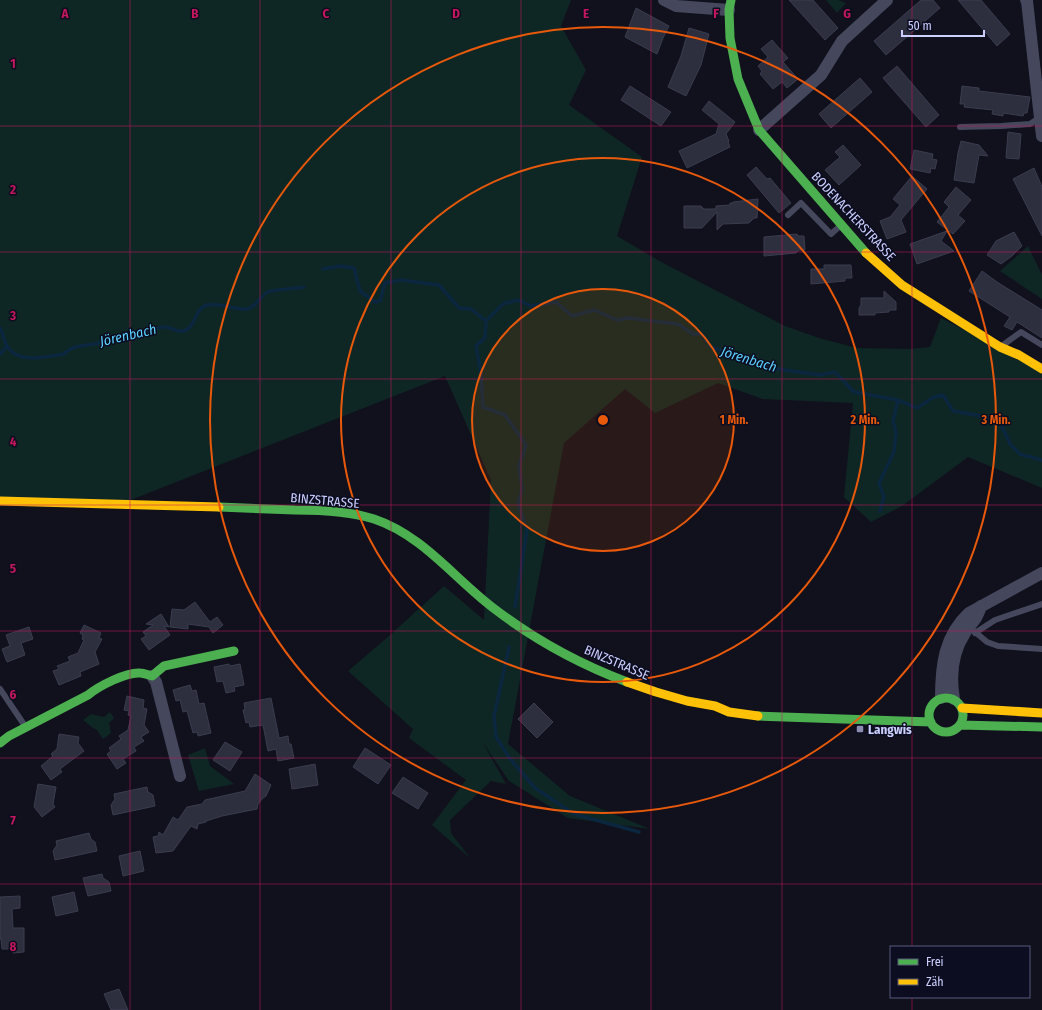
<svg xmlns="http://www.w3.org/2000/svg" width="1042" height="1010" font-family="'Fira Sans Condensed',sans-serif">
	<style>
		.green { fill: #0f2724 }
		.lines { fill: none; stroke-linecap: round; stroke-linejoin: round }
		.stream { stroke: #0b273f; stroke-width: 3.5 }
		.building { fill: #2e2f3e; stroke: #3a3c50 }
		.lane { stroke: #45485d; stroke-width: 6 }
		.street { stroke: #45485d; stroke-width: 12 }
		.fast { stroke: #4caf50; stroke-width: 9 }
		.slow { stroke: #ffc107; stroke-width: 9 }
		.grid { fill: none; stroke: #c2185b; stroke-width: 1; stroke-opacity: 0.55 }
		.ring { fill: none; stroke: #e8590c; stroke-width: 2 }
		.poi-dot { fill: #8a8db0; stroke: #0c0d20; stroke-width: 1.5 }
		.labels { text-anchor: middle; stroke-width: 3; stroke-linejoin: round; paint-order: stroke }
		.street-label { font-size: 13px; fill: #ccd0ff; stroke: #0c0d20 }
		.poi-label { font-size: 13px; font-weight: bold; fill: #ccd0ff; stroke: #0c0d20; text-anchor: start }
		.water-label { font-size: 14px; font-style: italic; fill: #5ad1ff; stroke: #0c0d20 }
		.grid-label { font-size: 13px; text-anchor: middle; font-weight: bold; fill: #c2185b; stroke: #0c0d20; stroke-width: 3; stroke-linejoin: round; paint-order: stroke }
		.centre { fill: #e8590c; stroke: #0c0d20; stroke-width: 2 }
		.ring-label { font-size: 12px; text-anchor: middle; font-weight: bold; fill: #e8590c; stroke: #0c0d20; stroke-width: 3; stroke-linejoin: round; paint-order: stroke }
	</style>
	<rect width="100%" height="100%" fill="#10111c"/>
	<path class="green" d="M0,0H571L561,26L586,70L569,105L642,157L617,236L663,263L785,326L819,338L857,348L910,349L930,347L941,318L1042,370V488L968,457L902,506L871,522L844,497L853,403L763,399L718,383L655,413L625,389L564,443L508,744L570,796L650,829L568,818L509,781L483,743L506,784L491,781L450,820L451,833L470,858L432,825L466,780L409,738L413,729L348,671L389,636L444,586L484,620L491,480L445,376L118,505L0,501Z
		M826,0H838L846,3L837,13Z
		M1028,246L1042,275V299L1000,271Z
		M110,712L114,718L109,723L111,733L103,739L97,730L93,728L83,720L91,714L104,717Z
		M205,748L210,766L234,784L199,791L188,755Z"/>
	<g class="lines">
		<path class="stream" d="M323,269L340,266L354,268L360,291L375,302L380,301L385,283L401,280L439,285L459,308L471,309L486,321L503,304L518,300L531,306L556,302L572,316L594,310L617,320L628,318L678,324L693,334H702L711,347L771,368L820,375L835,372L854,392L898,400L917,408L934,397L943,395L953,411L999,419L1010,444L1020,454L1042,460
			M486,321L485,338L476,346L481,373L483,407L505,415L526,445L519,465L522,489L518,503L527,530L515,607
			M0,328C4,335 4,343 9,349C21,364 48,356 64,354C73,345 83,346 95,344C102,343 109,339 116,338C125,337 134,337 143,335C150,333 155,327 163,327C169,326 174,331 180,331C196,332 193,309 207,305C220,302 233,310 246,309C256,308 259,296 268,292C278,289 293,289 304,287
			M0,354L7,346
			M880,511L884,497L879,483L894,452L896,432L893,421L898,400
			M509,647L494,716L496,737L511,760L535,788L574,814L639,832"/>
	</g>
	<path class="building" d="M789,0H813L838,28L825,40Z
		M921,0H933L940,8L886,55L874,41Z
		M958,0H981L1010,34L997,46Z
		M636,8L669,26L663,38L657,54L625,37Z
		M689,28L709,34L701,65L686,96L668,87L681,56Z
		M772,40L788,58L783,62L798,79L787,88L782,82L773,89L760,74L762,71L758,66L768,57L761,49Z
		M897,66L939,115L926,127L883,78Z
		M860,78L872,92L831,128L819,114Z
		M630,86L671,112L661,126L621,100Z
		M962,86L979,88V91L1030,97L1027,113H1024L1023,116L1003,113V116L992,114L993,110L964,107L965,104H960Z
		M709,101L735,122L726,134L729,141L728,142L730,147L687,168L679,151L716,134L719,124L702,110Z
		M1008,132L1021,134L1019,159L1006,158Z
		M961,141L979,145L988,156L979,155L974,183L954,180L958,153Z
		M843,145L861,165L839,185L825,170L840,157L835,152Z
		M914,150L933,154L932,159L937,160L935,169L931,168L930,173L910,169Z
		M756,167L767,179L770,178L791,203L779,213L747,175Z
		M1034,168L1042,187V236L1013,179Z
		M912,176L927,189L901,220L906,232L887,239L880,221L890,217L900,205L893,199Z
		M956,187L971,200L958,215L965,221L953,234L937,222L949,207L944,202Z
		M758,199L757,218H754L749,223L723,224L717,230V212L702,228H684V206H701L704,209H716V206L730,205V203H733V202Z
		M947,231L941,241L954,251L917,264L910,244Z
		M1014,232L1022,246L1012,256L1001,264L987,255L996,241Z
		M797,234L798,236H804L805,250H799L796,253L764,256V237Z
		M824,265H851L852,278H845V281L811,284V269H824Z
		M982,271L997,282L1042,310V338L1017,322L1012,330L1004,326L1010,317L969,291Z
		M884,291L896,302V310H889V312L875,313V315H859V308L861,305V298H884Z
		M195,602L210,622L217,617L223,625L213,633L209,627L188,624V629L170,627L172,609L184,610Z
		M161,614L169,627L164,626L170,635L149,650L141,639L146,636L143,632L153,625L146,624Z
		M84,625L101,633L99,638L102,639L95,652L99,664L80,672L81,676L59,685L53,671L59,669L57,666L70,661L68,657L78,653L84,640L82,639L83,635L80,633Z
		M29,627L33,639L21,643L25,655L7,662L2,649L10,646L6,635Z
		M229,664L230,666L240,664L244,685L234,687L235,691L226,693L223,681L217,682L214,667Z
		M190,685L192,691L196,690L199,704L204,703L211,733L198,736L197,732L193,733L187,711L183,712L180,700L176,701L173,690Z
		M127,696L144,700L143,708L147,709L144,725L149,732L141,737L144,741L134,747L136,751L123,759L126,763L117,769L107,754L111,751L109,748L121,739L119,736L128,730L131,716L128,715L129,711L124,710Z
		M271,698L279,738L288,736L289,744H291L294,758L278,761L276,749L268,751L263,725L250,727L249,722L246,723L243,710H245L244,703Z
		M534,703L553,722L537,738L518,719Z
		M59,734L79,737L78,743L84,751L60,769L62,772L51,780L41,766L53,756L51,754L57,749Z
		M225,742L242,752L230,771L213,760Z
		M365,748L391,765L378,784L353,767Z
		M315,764L318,785L292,789L289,769Z
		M255,774L271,785L266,796L263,798L258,804L257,809L222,816L206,821V822L198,824L197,829L191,826L173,851L156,853L153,837L158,836L159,832L163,835L173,817L178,820L187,807L202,804L205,800L245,791Z
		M403,777L428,793L418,809L392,793Z
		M38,784L56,787L53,804L55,807L42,817L34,807Z
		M147,787L148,792L153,795L155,806L113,815L111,805L115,799L114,794Z
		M89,833L91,839L95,842L97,851L55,860L53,851L57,845L56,841Z
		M140,851L144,871L123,876L119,856Z
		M102,874L103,878L109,882L111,891L88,896L83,878Z
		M74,892L78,911L56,916L52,897Z
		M20,896V908L12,909L13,928H24V952L13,953V949H2L1,939H0V897Z
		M119,989L128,1010H111L104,994Z"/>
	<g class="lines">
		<path class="lane" d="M960,127L1001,126L1030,124L1039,118
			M788,215L801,203L831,234L840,226
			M1003,345L1021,332L1042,345
			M968,626L987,642L998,646L1042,649
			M975,633L995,620L1042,604
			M0,689L25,726"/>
		<path class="street" d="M664,0L676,6L729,10
			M1026,0L1027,1L1042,136
			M759,130L821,75L842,41L887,0
			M152,676L156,682L180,776
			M941,698C941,666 944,636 969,613L1042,573
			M954,699C950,676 952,653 965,633C968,627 973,623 976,618C978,614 980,610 981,606"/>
		<path class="fast" d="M731,0L729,10L730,38L738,79L759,130L866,253
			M219,507C245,508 270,509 295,510C321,510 349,511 374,519C422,535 453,577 492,607C532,638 579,664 627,682
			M929 715a17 17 0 1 1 34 0a17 17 0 1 1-34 0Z
			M758,716L931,722
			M960,725L1042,727
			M0,743L9,736L88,695C99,686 126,672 140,673C144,673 148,675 152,676L164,666L234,651"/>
		<path class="slow" d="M866,253L902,285L1000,347L1019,355L1042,369
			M0,501L219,507
			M627,682L656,692L687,701L715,706L729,712L758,716
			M962,708L1042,713"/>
	</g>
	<path class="grid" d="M130,0V1010M260,0V1010M391,0V1010M521,0V1010M651,0V1010M782,0V1010M912,0V947M0,126H1042M0,252H1042M0,379H1042M0,505H1042M0,631H1042M0,758H1042M0,884H1042M912,997V1010"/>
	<circle cx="603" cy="420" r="131" fill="#e8590c" fill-opacity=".12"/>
	<g class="ring">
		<circle cx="603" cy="420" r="131"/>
		<circle cx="603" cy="420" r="262"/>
		<circle cx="603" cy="420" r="393"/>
	</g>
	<rect class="poi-dot" x="856" y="725" width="8" height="8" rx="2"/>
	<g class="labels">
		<g class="street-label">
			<text transform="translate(854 216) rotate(47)" y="5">BODENACHERSTRASSE</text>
			<text transform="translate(325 500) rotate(5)" y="5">BINZSTRASSE</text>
			<text transform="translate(617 662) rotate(23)" y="5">BINZSTRASSE</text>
		</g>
		<g class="poi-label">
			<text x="868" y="734">Langwis</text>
		</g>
		<g class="water-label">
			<text transform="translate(128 335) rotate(-13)" y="5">Jörenbach</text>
			<text transform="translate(749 359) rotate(17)" y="5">Jörenbach</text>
		</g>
	</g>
	<g class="grid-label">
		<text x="65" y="18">A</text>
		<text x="195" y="18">B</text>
		<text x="326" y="18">C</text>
		<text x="456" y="18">D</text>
		<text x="586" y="18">E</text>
		<text x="716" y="18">F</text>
		<text x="847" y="18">G</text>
		<text x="13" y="68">1</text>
		<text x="13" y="194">2</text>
		<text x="13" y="320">3</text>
		<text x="13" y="446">4</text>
		<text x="13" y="573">5</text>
		<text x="13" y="699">6</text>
		<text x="13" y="825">7</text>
		<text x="13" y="951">8</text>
	</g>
	<circle cx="603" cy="420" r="6" class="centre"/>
	<g class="ring-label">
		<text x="734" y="424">1 Min.</text>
		<text x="865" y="424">2 Min.</text>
		<text x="996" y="424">3 Min.</text>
	</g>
	<rect x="890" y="946" width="140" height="52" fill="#0c0d20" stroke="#595b79"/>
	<rect x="898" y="959" width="20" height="6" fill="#4caf50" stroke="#595b79"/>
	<text x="926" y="966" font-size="12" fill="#ccd0ff">Frei</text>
	<rect x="898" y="979" width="20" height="6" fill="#ffc107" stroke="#595b79"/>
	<text x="926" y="986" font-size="12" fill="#ccd0ff">Zäh</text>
	<path d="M902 30v6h82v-6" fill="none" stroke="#ccd0ff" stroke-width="2"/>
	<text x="908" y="30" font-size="12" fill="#ccd0ff" stroke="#0c0d20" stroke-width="3" paint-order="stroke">50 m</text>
</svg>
